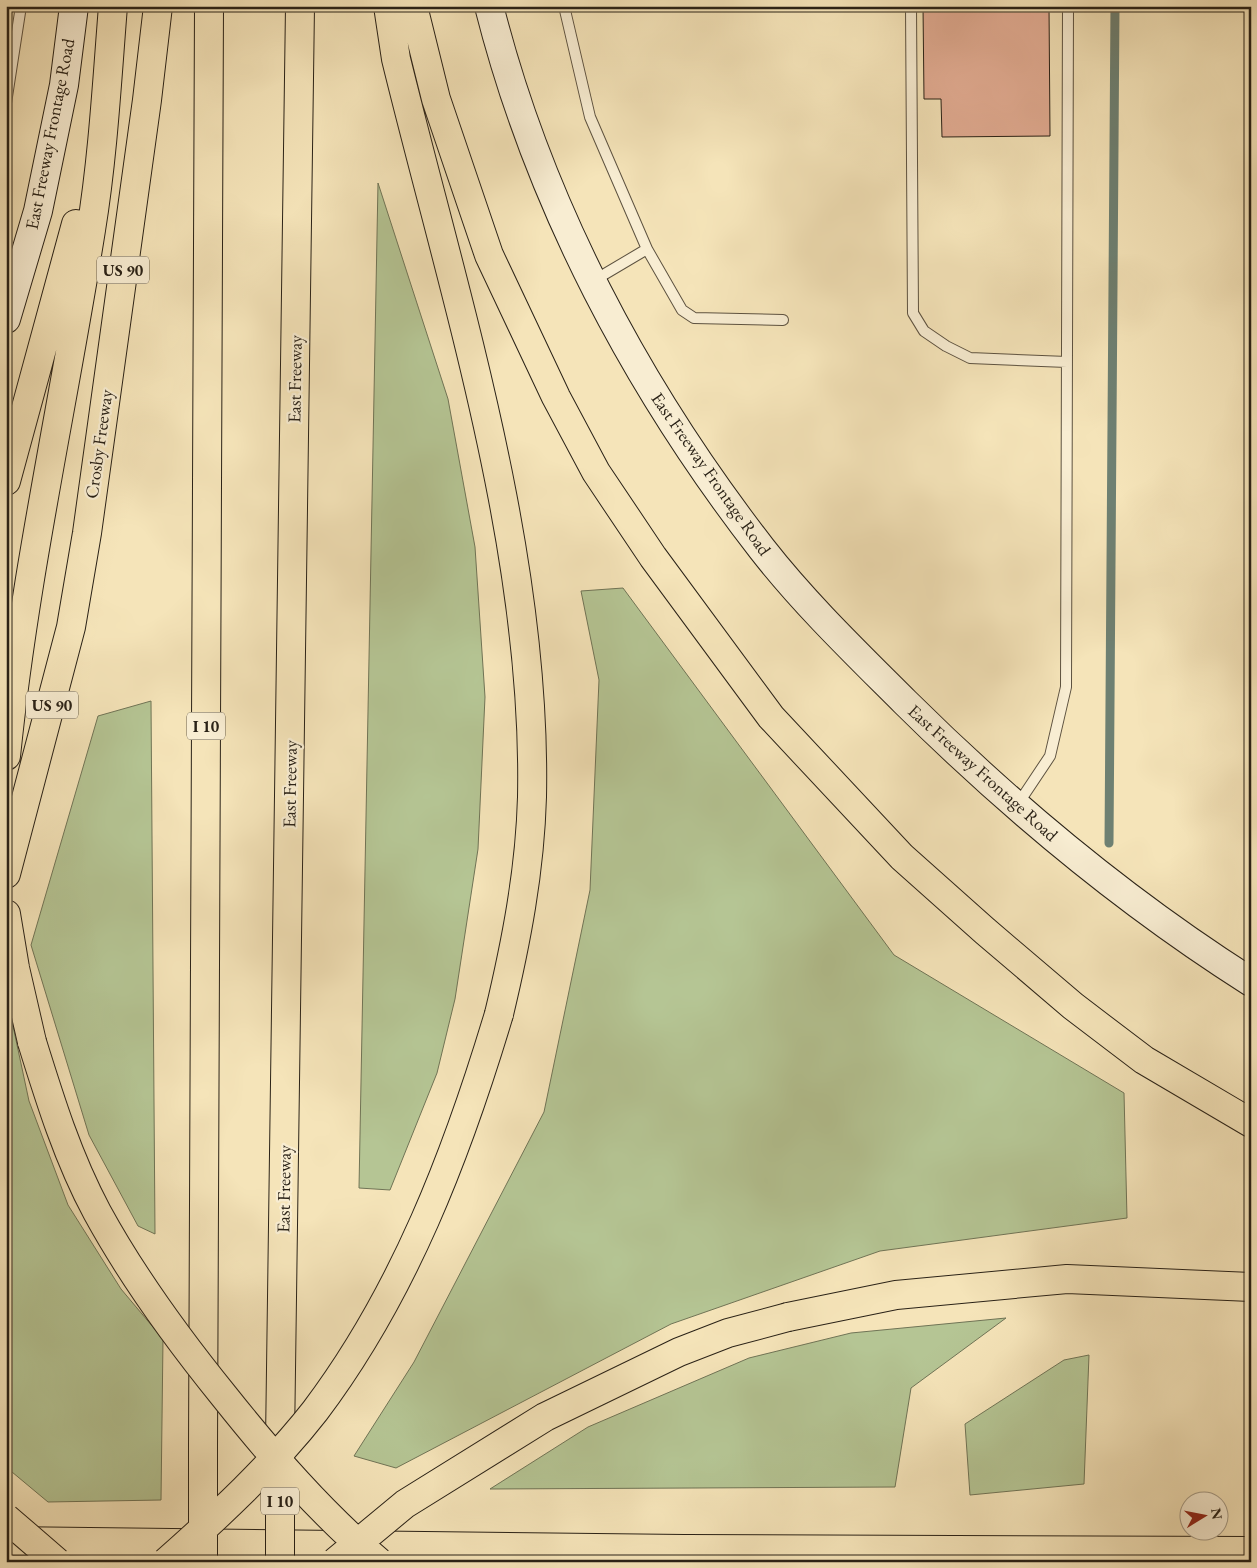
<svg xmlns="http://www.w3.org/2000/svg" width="1257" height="1568" font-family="'EB Garamond',serif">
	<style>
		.green { fill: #b5c594; stroke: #707456 }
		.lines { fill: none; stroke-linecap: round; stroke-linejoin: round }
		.stream { stroke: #6e8072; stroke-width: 9 }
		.building { fill: #e3ad94; stroke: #2a2217 }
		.service-casing { stroke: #5d5240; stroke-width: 12 }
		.secondary-casing { stroke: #2a2217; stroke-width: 30 }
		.motorway-casing { stroke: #2a2217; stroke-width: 30 }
		.service { stroke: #f8edd2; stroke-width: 10 }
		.secondary { stroke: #f8edd2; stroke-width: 28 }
		.motorway { stroke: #f5e4b9; stroke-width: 28 }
		.motorway-bridge-casing { stroke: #2a2217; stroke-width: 30; stroke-linecap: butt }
		.motorway-bridge { stroke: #f5e4b9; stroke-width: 28 }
		.labels { text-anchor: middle; stroke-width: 4.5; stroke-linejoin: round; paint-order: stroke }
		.shield { fill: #f8edd2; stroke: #685f4f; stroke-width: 1 }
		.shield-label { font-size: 16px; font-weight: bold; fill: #2a2217 }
		.street-label { font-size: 18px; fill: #2a2217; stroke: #f8edd2 }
	</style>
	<rect width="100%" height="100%" fill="#f5e4b9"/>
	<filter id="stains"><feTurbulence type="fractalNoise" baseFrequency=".004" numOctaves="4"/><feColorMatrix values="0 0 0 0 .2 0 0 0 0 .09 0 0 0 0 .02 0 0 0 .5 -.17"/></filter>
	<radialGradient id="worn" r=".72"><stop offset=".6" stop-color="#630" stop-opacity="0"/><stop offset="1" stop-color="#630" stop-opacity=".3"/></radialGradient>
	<path class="green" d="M378,183L448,399L475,547L485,697L478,849L455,999L437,1073L390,1190L359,1188Z
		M623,588L894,955L1124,1093L1127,1218L880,1251L671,1324L396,1468L354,1456L414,1362L544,1112L590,890L599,680L581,591Z
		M151,701L155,1234L138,1226L89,1135L31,945L98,716Z
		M10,1012L29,1101L68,1205L121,1289L163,1339L161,1500L48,1502L6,1467V1023Z
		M1006,1318L911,1388L895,1487L490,1489L588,1427L749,1358L851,1333Z
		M1089,1355L1084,1484L970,1495L965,1424L1064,1360Z"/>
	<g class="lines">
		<path class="stream" d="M1109,843L1115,6"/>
	</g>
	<path class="building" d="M923,6H1049L1050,136L942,137L941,99H924Z"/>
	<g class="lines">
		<defs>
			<path id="service" d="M564,6L590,117L647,249L593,281
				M911,6L913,313L924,331L946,346L970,358L1067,362
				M6,103L21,6
				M647,249L682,310L694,318L783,320
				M1018,804L1050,756L1066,687L1068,6"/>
			<path id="secondary" d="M489,6C539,204 637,388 762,549C805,604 856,653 905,702C1011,807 1125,902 1251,982
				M6,319L38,211L64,85L74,6"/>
			<path id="motorway" d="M388,6L396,59C454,296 537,551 532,797C530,871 516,943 499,1014
				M413,6L436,99L489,255L556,397L596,472L653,557L771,717L902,857L985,931L1073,1006L1144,1060L1251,1123
				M6,481L76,224
				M6,756C24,579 63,406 91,230C103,156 107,81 113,6
				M6,874L71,627L87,533L147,100L158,6
				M6,914L15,968L32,1042
				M788,1317L896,1295L1067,1279L1251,1287
				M280,1441L300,6
				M203,1446L209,6
				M6,1541L684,1549L1251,1551"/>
		</defs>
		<use href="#service" class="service-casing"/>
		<use href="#secondary" class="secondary-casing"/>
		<use href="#motorway" class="motorway-casing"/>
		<use href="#service" class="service"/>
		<use href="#secondary" class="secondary"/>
		<use href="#motorway" class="motorway"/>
		<defs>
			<path id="motorway-bridge" d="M32,1042C50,1100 68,1158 97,1212C133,1278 177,1338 224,1396C271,1455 321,1513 379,1562
				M6,1518L57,1562
				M166,1562C218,1516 272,1466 315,1411C404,1293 457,1154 499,1014
				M203,1562V1446
				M280,1562V1453
				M335,1562L405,1504L545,1417L679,1352L728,1333L788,1317"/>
		</defs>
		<use href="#motorway-bridge" class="motorway-bridge-casing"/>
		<use href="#motorway-bridge" class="motorway-bridge"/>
	</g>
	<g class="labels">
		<g class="shield">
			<rect x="97" y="256.5" width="52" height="27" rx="4"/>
			<rect x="26" y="691.5" width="52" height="27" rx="4"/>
			<rect x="187" y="712.5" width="38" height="27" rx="4"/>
			<rect x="261" y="1487.5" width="38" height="27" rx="4"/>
		</g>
		<g class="shield-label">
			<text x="123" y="276">US 90</text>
			<text x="52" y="711">US 90</text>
			<text x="206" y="732">I 10</text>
			<text x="280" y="1507">I 10</text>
		</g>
		<g class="street-label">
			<text transform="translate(50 134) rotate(-79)" y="6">East Freeway Frontage Road</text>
			<text transform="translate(295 379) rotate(-89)" y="6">East Freeway</text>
			<text transform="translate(99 444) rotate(-82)" y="6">Crosby Freeway</text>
			<text transform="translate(711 474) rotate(55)" y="6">East Freeway Frontage Road</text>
			<text transform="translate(983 773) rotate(42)" y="6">East Freeway Frontage Road</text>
			<text transform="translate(290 784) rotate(-89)" y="6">East Freeway</text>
			<text transform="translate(284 1189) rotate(-89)" y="6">East Freeway</text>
		</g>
	</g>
	<rect width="1257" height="1568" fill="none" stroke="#f5e4b9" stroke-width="25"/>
	<rect x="8" y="8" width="1242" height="1553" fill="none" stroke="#2a2217" stroke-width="2.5"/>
	<rect x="12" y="12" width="1232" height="1543" fill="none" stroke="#2a2217"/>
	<g transform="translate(1204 1516) rotate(80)"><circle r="24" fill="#f8edd2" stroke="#a69c87"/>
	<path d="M0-4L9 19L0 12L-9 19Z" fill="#8f2418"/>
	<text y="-8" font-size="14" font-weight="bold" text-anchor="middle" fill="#2a2217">N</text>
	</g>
	<rect width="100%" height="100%" filter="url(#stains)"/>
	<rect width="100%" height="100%" fill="url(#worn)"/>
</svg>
